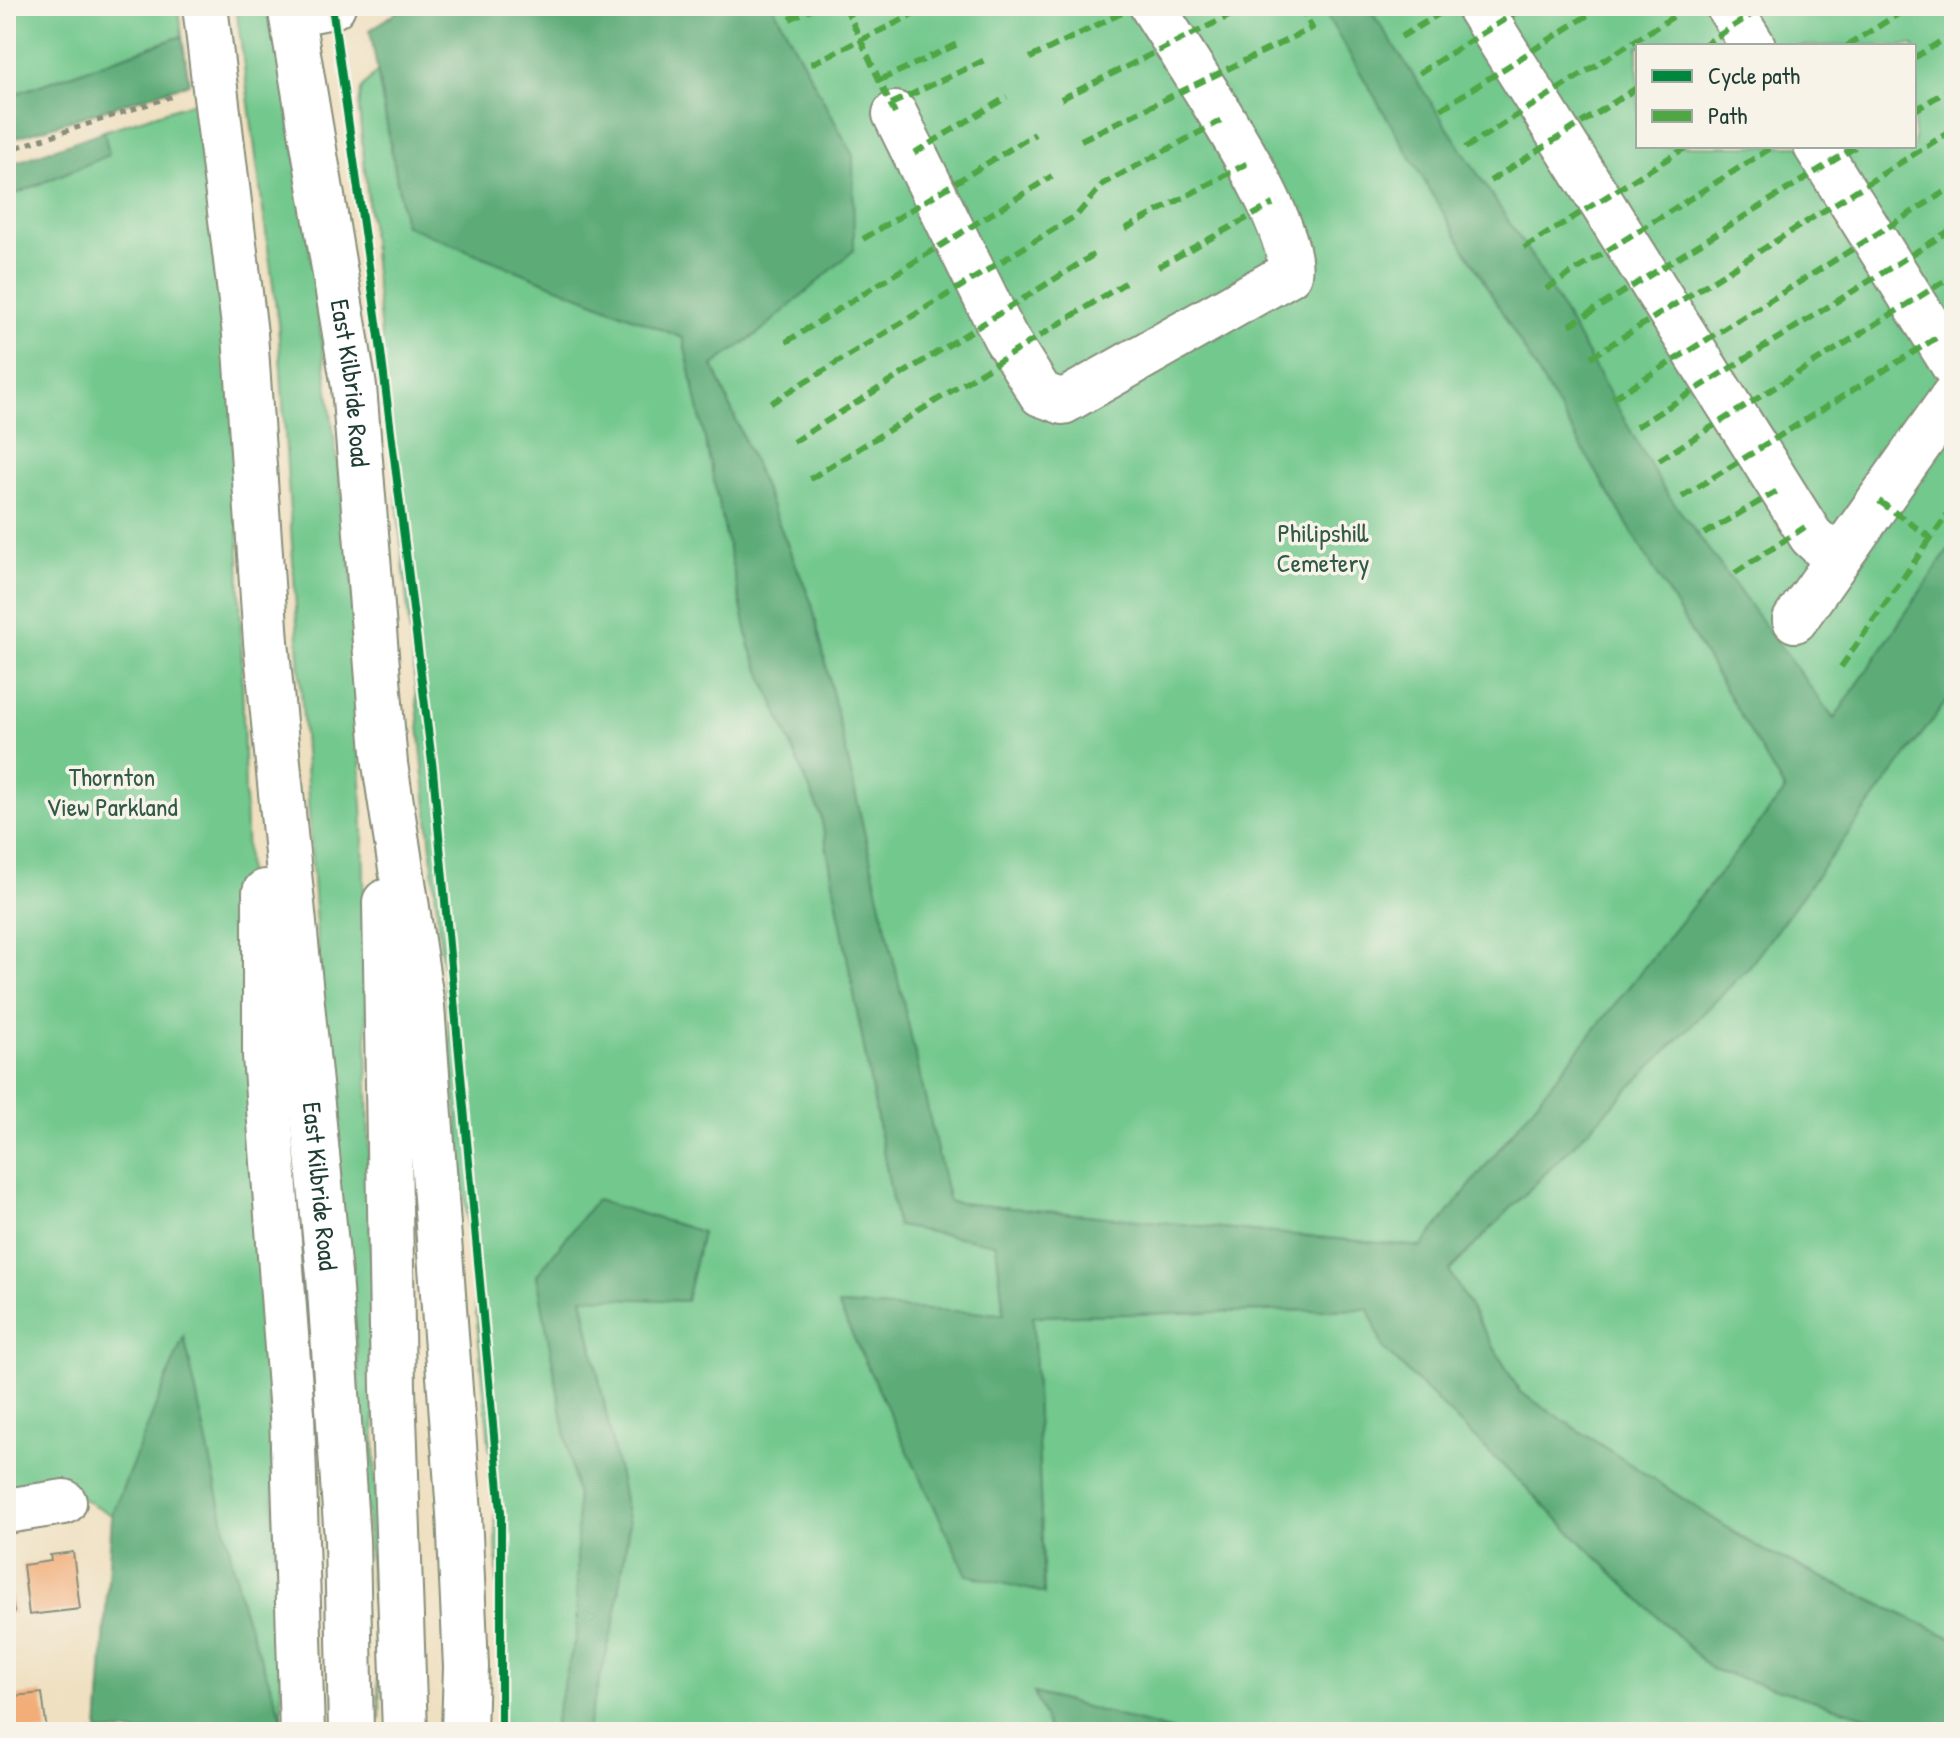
<svg xmlns="http://www.w3.org/2000/svg" width="1960" height="1738" font-family="'Patrick Hand',sans-serif">
	<style>
		.green { fill: #72c88d; stroke: #488260; stroke-width: 2; fill-rule: evenodd }
		.forest { fill: #5dac78; stroke: #3e7456; stroke-width: 2 }
		.building { fill: #f2ad78 }
		.lines { fill: none; stroke-linecap: round; stroke-linejoin: round }
		.minor-casing { stroke: #878e7a; stroke-width: 48 }
		.major-casing { stroke: #878e7a; stroke-width: 48 }
		.path { stroke: #878e7a; stroke-width: 5; stroke-dasharray: 6 6; stroke-linecap: butt }
		.minor { stroke: #fff; stroke-width: 44 }
		.major { stroke: #fff; stroke-width: 44 }
		.quiet { stroke: #4fa644; stroke-width: 6; stroke-dasharray: 12 6; stroke-linecap: butt }
		.cycleway-casing { stroke: #f7f3e8; stroke-width: 13 }
		.cycleway { stroke: #00873e; stroke-width: 8 }
		.labels { text-anchor: middle; stroke-width: 7; stroke-linejoin: round; paint-order: stroke }
		.street-label { font-size: 26px; fill: #1f3d34; stroke: #f7f3e8 }
		.park-label { font-size: 26px; fill: #305946; stroke: #f7f3e8 }
	</style>
	<rect width="100%" height="100%" fill="#f7f3e8"/>
	<filter id="ink" filterUnits="userSpaceOnUse"><feTurbulence type="fractalNoise" baseFrequency=".0125" numOctaves="2"/><feDisplacementMap in="SourceGraphic" scale="16" xChannelSelector="R" yChannelSelector="G"/><feConvolveMatrix kernelMatrix="1 2 1 2 8 2 1 2 1" color-interpolation-filters="sRGB"/></filter>
	<filter id="wash" filterUnits="userSpaceOnUse"><feTurbulence type="fractalNoise" baseFrequency=".006" numOctaves="4" result="noise"/><feDisplacementMap in="SourceGraphic" scale="32" xChannelSelector="R" yChannelSelector="G"/><feGaussianBlur stdDeviation="1.8" result="paint"/><feColorMatrix in="noise" values="0 0 0 0 0 0 0 0 0 0 0 0 0 0 0 0 0 1.4 0 .05"/><feComposite in="paint" operator="in"/></filter>
	<g filter="url(#wash)">
		<rect width="100%" height="100%" fill="#efe0c1"/>
		<path class="green" d="M6,6H179L182,36L6,97Z
			M236,6H273L309,243L352,575L363,827L380,1720L355,1331L323,1037L278,323Z
			M773,6H1954V542L1785,791L1421,1247L948,1202L812,604L713,365L761,331L853,156ZM1638,46H1914V146H1638Z
			M377,71L405,225L683,337L750,647L821,816L897,1226L996,1244L1004,1314L839,1305L1044,1593L1033,1316L1370,1309L1383,1348L1711,1669L1918,1732H1176L1035,1693L1050,1732H586L615,1620L629,1524L582,1296L686,1301L702,1233L596,1200L537,1275L577,1498V1632L552,1732H503L495,1505L359,109L361,90Z
			M197,101L235,389L246,834L283,1720L242,1607L184,1338L112,1515L65,1489L6,1495V733L18,722L6,707V198L109,155L104,131Z
			M1954,691V1639L1757,1547L1520,1392L1449,1271L1749,967Z"/>
		<path class="forest" d="M406,6H773L853,156L854,250L761,331L713,365L812,604L949,1202L1421,1247L1785,791L1321,6H1368L1534,260L1663,488L1834,719L1954,542V691L1749,967L1449,1271L1520,1392L1757,1547L1954,1639V1732H1918L1711,1669L1383,1348L1369,1309L1033,1316L1044,1593L967,1575L838,1305L1004,1314L996,1244L897,1226L821,816L750,647L683,338L405,225L370,30Z
			M182,36L189,83L6,141V97Z
			M104,131L109,155L6,198V166Z
			M596,1200L702,1232L686,1301L582,1297L629,1524L615,1620L586,1732H552L577,1632V1498L537,1275Z
			M184,1336L242,1607L283,1720V1732H98L112,1515Z
			M1034,1693L1176,1732H1050Z"/>
		<g id="blocks">
			<path class="building" d="M73,1552L80,1609L29,1615L23,1565L51,1561L50,1555Z
				M6,1565L14,1613L6,1614Z
				M42,1693L47,1732H6V1697Z"/>
		</g>
	</g>
	<g filter="url(#ink)">
		<use href="#blocks" fill-opacity="0" stroke="#878e7a" stroke-width="2"/>
		<g class="lines">
			<defs>
				<path id="minor" d="M1478,6L1811,536L1837,560
					M1728,6L1753,46
					M292,14L333,6
					M895,114L1005,337L1041,394L1063,402L1289,274C1299,224 1183,56 1152,6
					M1816,146L1954,366
					M1795,620L1954,395
					M6,1511L64,1502"/>
				<g id="major">
					<path id="s1" d="M205,6L245,334L266,642L329,1275L347,1540L351,1732"/>
					<path id="s2" d="M290,6L354,387L385,764L422,1006L459,1513L466,1667L464,1732"/>
					<path d="M265,892V1056L292,1414L302,1732"/>
					<path d="M385,902L393,1388L405,1732"/>
				</g>
			</defs>
			<use href="#minor" class="minor-casing"/>
			<use href="#major" class="major-casing"/>
			<path class="path" d="M6,151L176,95"/>
			<use href="#minor" class="minor"/>
			<use href="#major" class="major"/>
			<path class="quiet" d="M845,6L895,114
				M1008,13L1024,6
				M790,19L817,6
				M1401,37L1452,6
				M1702,46L1765,6
				M1847,46L1911,6
				M1030,58L1136,6
				M1914,58L1954,33
				M811,64L931,6
				M1419,73L1526,6
				M880,80L960,43
				M1061,99L1249,6
				M891,104L985,60
				M1441,109L1602,6
				M1914,111L1954,86
				M1081,140L1312,28L1300,6
				M1465,148L1690,6
				M914,153L1007,97
				M1490,181L1638,87
				M1125,229L1248,163
				M863,239L1035,134
				M1524,248L1688,146
				M1158,267L1273,204
				M1546,289L1774,146
				M1570,325L1857,146
				M786,342L1052,176
				M1591,357L1954,129
				M1613,398L1954,186
				M771,403L1077,215L1103,184L1222,120
				M1636,427L1954,228
				M793,442L1098,252
				M1659,460L1954,275
				M810,479L1125,283
				M1682,497L1936,338
				M1879,501L1931,538L1954,505
				M1704,534L1781,489
				M1735,573L1805,527
				M1841,667L1931,538"/>
			<defs>
				<path id="cycleway" d="M332,6L380,344L433,770L501,1512V1732"/>
			</defs>
			<use href="#cycleway" class="cycleway-casing"/>
			<use href="#cycleway" class="cycleway"/>
		</g>
	</g>
	<g class="labels">
		<g class="street-label">
			<text dy="9" stroke="none"><textPath href="#s2" startOffset="382">East Kilbride Road</textPath></text>
			<text dy="9" stroke="none"><textPath href="#s1" startOffset="1186">East Kilbride Road</textPath></text>
		</g>
		<g class="park-label">
			<text x="1323" y="542">Philipshill<tspan x="1323" dy="30">Cemetery</tspan></text>
			<text x="112" y="786">Thornton<tspan x="112" dy="30">View Parkland</tspan></text>
		</g>
	</g>
	<rect width="1960" height="1738" fill="none" stroke="#f7f3e8" stroke-width="32"/>
	<rect x="1636" y="44" width="280" height="104" fill="#f7f3e8" stroke="#a1aaa0" stroke-width="2"/>
	<rect x="1652" y="70" width="40" height="12" fill="#00873e" stroke="#a1aaa0" stroke-width="2"/>
	<text x="1708" y="84" font-size="24" fill="#1f3d34">Cycle path</text>
	<rect x="1652" y="110" width="40" height="12" fill="#4fa644" stroke="#a1aaa0" stroke-width="2"/>
	<text x="1708" y="124" font-size="24" fill="#1f3d34">Path</text>
</svg>
